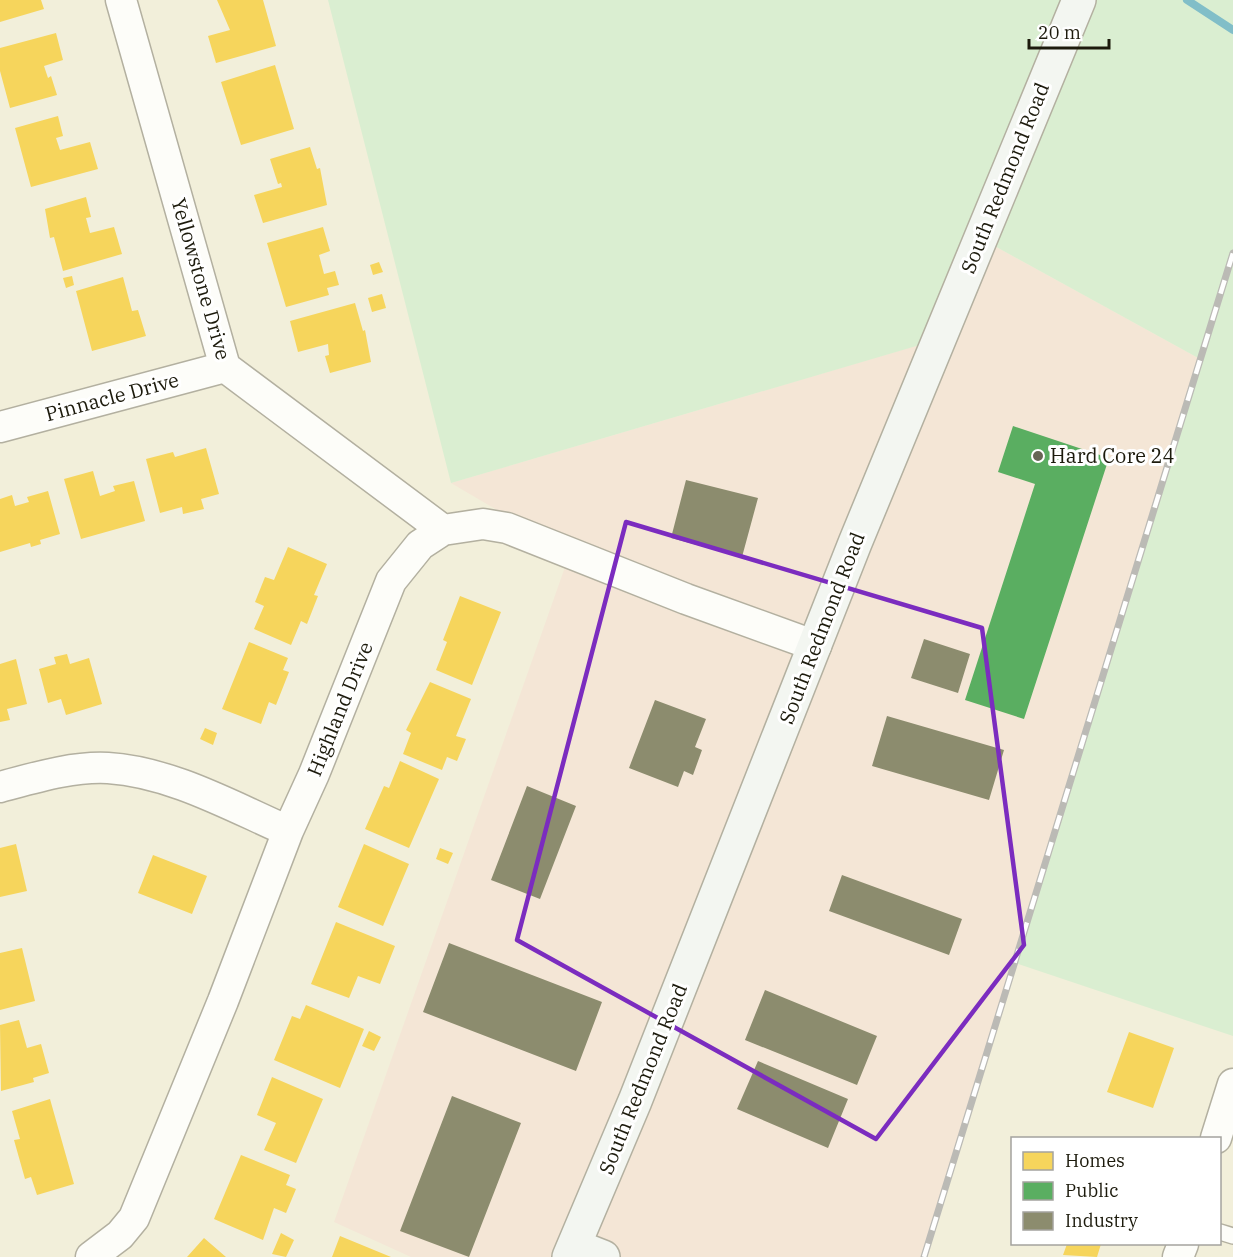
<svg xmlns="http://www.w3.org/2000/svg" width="1233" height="1257" font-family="'IBM Plex Serif',serif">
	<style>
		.industrial { fill: #f4e6d6 }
		.green { fill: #daeed1 }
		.homes { fill: #f6d55c }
		.public { fill: #5aae61 }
		.industry { fill: #8c8c6e }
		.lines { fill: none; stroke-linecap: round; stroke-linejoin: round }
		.stream { stroke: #81bec8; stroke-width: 8 }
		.lane-casing { stroke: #b3b0a0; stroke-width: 18 }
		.street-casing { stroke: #b3b0a0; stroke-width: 33 }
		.secondary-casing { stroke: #b3b0a0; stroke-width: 36 }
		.lane { stroke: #fdfdf9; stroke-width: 15 }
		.street { stroke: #fdfdf9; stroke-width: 30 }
		.secondary { stroke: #f3f6f1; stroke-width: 33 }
		.rail-casing { stroke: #bbbab5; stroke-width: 7 }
		.rail { stroke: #fff; stroke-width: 4.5; stroke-dasharray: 14; stroke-linecap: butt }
		.marked { fill: none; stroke: #7b2cbf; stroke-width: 4.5; stroke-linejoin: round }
		.poi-dot { fill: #676554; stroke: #fff; stroke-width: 2 }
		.labels { text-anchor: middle; stroke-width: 6; stroke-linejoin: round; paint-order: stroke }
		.street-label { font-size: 20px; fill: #1c1a0c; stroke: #fff }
		.poi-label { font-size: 20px; fill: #1c1a0c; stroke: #fff; text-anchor: start }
	</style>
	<rect width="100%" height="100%" fill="#f2efda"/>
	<path class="industrial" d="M980,238L1200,359L924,1257H411L334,1222L570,553L451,483L939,339Z"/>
	<path class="green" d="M328,0H1072L940,339L451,483Z
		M1076,0H1233V1036L1015,963L1200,359L980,238Z"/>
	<path class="homes" d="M0,0H41L44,9L0,22Z
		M217,0H263L276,46L216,63L208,36L230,30Z
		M56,33L63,60L44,66L48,78L51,76L57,95L10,108L0,71V48Z
		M275,65L294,129L241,145L221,82Z
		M58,116L63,136L56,138L60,150L90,142L98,169L31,187L15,128Z
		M310,147L317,169L320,168L327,205L263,223L254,195L282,187L281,183L278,184L270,159Z
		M86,197L91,217L86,218L90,233L114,227L122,254L63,271L54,237L50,238L45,209Z
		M323,227L330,251L319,255L324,274L335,271L339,285L327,288L329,295L286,307L267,243Z
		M379,262L383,272L373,275L370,265Z
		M72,276L74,285L66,288L63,278Z
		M123,277L132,311L138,310L146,336L92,351L76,291Z
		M382,294L386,308L372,312L368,298Z
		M355,303L363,331L365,330L371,362L330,373L325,356L329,355L328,344L298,352L290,321Z
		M206,448L219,494L201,499L204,509L183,514L182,507L160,513L146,459L173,452L175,457Z
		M93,471L100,496L115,491L113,486L134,481L145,521L81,539L64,479Z
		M48,491L60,534L40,540L41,544L31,547L30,543L0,552V499L12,495L15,506L29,502L27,497Z
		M288,547L327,564L314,595L318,596L307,624L301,621L291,645L254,629L264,606L255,602L265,577L274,580Z
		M460,596L501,612L472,685L436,670L447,642L443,640Z
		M249,642L288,658L283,670L289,672L276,705L269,702L261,724L222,709Z
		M67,654L70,664L89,658L102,704L66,715L61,699L48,703L39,669L56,664L54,657Z
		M16,659L27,704L7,709L10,720L0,722V664Z
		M430,682L471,699L456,736L466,739L457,761L447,757L442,770L403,754L411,733L406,730Z
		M205,728L217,733L213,745L200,739Z
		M400,761L439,779L409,848L365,829L384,786L389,788Z
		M16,844L27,891L0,897V848Z
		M364,844L409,864L383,926L338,907Z
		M440,848L453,853L448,864L436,859Z
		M153,855L207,876L192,914L138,893Z
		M336,922L395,946L380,984L358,976L349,998L311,984Z
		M22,948L35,1001L0,1010V953Z
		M306,1005L364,1029L340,1088L274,1060L292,1016L300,1019Z
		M19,1020L27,1048L41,1044L49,1073L33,1078L34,1082L1,1091L0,1025Z
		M369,1031L381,1037L374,1051L362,1046Z
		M1129,1032L1174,1048L1153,1108L1107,1092Z
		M272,1077L323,1099L296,1163L264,1150L276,1123L257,1115Z
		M50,1099L74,1184L37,1195L31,1177L25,1179L14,1140L20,1139L12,1111Z
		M241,1155L290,1175L286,1185L296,1189L286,1213L274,1208L263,1240L214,1219Z
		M281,1233L294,1240L286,1257L272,1254Z
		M340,1236L391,1257H332Z
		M204,1238L226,1257H187Z
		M1067,1244H1101L1097,1257L1063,1255Z"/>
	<path class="public" d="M1013,426L1109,458L1024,719L965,700L1035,484L998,472Z"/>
	<path class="industry" d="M686,480L758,498L742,557L671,538Z
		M924,639L970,654L958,693L911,678Z
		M655,700L706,719L695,747L702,750L693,775L684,771L678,787L629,768Z
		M887,716L1004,750L989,800L872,766Z
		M527,786L576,806L540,899L491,880Z
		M842,875L962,919L949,955L829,911Z
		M449,943L602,1002L576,1071L423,1012Z
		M765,990L877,1036L857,1085L745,1040Z
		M758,1061L848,1099L828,1148L737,1109Z
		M452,1096L521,1123L469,1257L400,1231Z"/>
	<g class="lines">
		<path class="stream" d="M1187,0L1233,30"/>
		<defs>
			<path id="lane" d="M1220,1232L1233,1236"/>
			<path id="street" d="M121,0L225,367L443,530
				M0,427L225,367
				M0,787C34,778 73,766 108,768C171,772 231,806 288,831
				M1216,1138L1233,1084
				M91,1257L120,1235L134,1218L223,1001L288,831L314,774L391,581L420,545L443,530L483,524L507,528L686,599L816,646
				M1178,1257L1183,1244"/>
			<path id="secondary" d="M575,1246L603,1257
				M569,1257L635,1101L855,543L1079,0"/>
		</defs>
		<use href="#lane" class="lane-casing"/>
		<use href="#street" class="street-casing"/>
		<use href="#secondary" class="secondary-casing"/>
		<use href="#lane" class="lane"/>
		<use href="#street" class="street"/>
		<use href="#secondary" class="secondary"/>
		<defs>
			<path id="rail" d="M924,1257L1233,253"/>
		</defs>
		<use href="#rail" class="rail-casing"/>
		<use href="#rail" class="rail"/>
	</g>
	<path class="marked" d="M626,522L982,628L1024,945L876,1139L517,940Z"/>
	<circle class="poi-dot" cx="1038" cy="456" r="6"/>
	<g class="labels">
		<g class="street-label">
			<text transform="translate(1005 178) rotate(-68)" y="7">South Redmond Road</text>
			<text transform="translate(201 279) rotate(74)" y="7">Yellowstone Drive</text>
			<text transform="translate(112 397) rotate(-15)" y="7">Pinnacle Drive</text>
			<text transform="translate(822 628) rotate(-69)" y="7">South Redmond Road</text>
			<text transform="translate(340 709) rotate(-68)" y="7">Highland Drive</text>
			<text transform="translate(643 1079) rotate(-68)" y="7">South Redmond Road</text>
		</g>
		<g class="poi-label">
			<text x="1050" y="463">Hard Core 24</text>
		</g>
	</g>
	<rect x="1011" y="1137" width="210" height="108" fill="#ffffff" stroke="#a4a39e" stroke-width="1.5"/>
	<rect x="1023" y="1152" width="30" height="18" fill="#f6d55c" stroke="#a4a39e" stroke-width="1.5"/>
	<text x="1065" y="1167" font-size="18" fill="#1c1a0c">Homes</text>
	<rect x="1023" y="1182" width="30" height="18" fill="#5aae61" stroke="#a4a39e" stroke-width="1.5"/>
	<text x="1065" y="1197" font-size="18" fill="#1c1a0c">Public</text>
	<rect x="1023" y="1212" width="30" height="18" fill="#8c8c6e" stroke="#a4a39e" stroke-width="1.5"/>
	<text x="1065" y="1227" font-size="18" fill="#1c1a0c">Industry</text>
	<path d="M1029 39v9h80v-9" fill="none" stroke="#1c1a0c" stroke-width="3"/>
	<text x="1038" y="39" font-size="18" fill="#1c1a0c" stroke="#ffffff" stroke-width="4.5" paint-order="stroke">20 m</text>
</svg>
